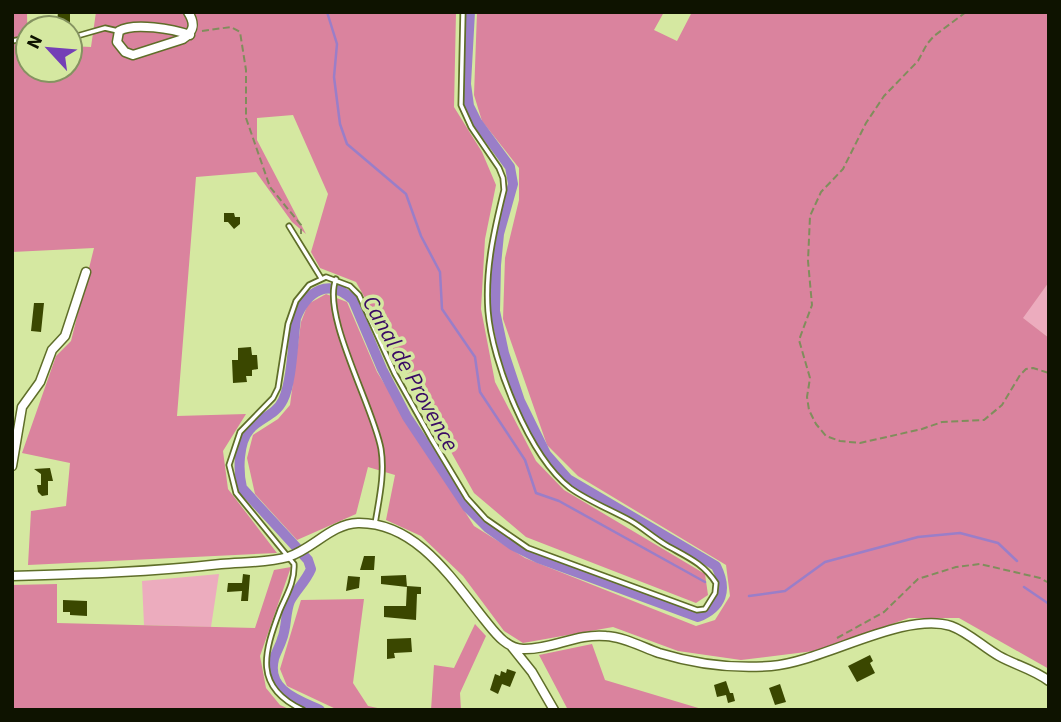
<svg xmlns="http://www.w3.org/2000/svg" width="1061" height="722" font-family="'Source Sans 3',sans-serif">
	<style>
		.green { fill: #ecacbe }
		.forest { fill: #da839e }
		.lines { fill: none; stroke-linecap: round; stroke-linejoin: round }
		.stream { stroke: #9a7ec8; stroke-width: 2.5 }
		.canal { stroke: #9a7ec8; stroke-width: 10 }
		.building { fill: #3a4700 }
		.service-casing { stroke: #5f6e29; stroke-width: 7 }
		.minor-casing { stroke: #5f6e29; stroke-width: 11 }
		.path { stroke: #808d5c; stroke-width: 2; stroke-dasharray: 7 3.5; stroke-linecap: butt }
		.service { stroke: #fff; stroke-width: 3.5 }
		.minor { stroke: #fff; stroke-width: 8 }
		.labels { text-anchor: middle; stroke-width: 7; stroke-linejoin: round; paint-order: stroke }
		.water-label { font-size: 23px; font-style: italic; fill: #390a65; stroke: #d5e8a1 }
	</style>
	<rect width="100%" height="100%" fill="#d5e8a1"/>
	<path class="green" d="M1049,282V338L1022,318Z
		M219,574L211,627L144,625L142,581Z"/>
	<path class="forest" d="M12,12H27L28,70H70V46L91,47L96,12H456L454,107L482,152L496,185L485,239L481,309L495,382L536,461L564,490L705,574L708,595L696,603L526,537L474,493L356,282L320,268L311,252L328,194L293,115L257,118V140L306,234L292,222L256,172L196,177L177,416L246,414L223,451L228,489L277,553L28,565L31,511L66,506L70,463L22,453L56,356L71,341L94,248L12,252Z
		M477,12H664L654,30L677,41L692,12H1049V282L1023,318L1049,338V669L959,618H909L814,651L741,660L678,651L613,627L523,643L504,631L463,576L421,536L386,520L395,475L368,467L356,514L297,540L255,494L247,458L253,435L278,419L290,405L301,322L308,304L326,294L347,302L377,372L474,526L525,558L696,626L715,620L730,596L726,565L578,476L547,445L503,319L505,258L519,200V168L482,121L474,95Z
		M291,567L260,656L266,688L280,705L291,710H12V585L57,584V623L255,628L274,570Z
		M364,599L353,683L368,706L387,710H338L287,686L280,669L301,600Z
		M475,624L486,636L460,693L461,710H431L434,665L454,668Z
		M592,644L605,680L705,710H568L539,655Z"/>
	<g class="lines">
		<path class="stream" d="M327,12L337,44L334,77L340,124L347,144L406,194L421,236L440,272L442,309L475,357L480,392L525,460L536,493L559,501L705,582
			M1024,587L1049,604
			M749,596L785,591L825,562L918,537L960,533L998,543L1017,561"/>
		<path class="canal" d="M320,710C298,700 266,690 274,659C276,652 280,646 282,639C287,627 285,613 290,601C296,590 306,581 311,569L308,560L242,488C238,471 238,442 250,429C260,418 276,415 283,400C292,382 293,340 296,318C307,291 329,277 353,300L382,369L407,417L467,507L488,528L512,545L538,558L698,617C722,607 728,590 716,566L568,479L546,454L520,401L504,353L495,311L496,265L499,234L513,184L510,167L477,122L469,106L466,84L470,12"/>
	</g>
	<path class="building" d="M58,12H70V24L57,23Z
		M224,213H234L235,217H240V224L234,229L228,222H224Z
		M34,303H44L41,332L31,331Z
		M251,347L252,355H257L258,369L252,370V376H246L247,382L233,383L232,360H238V348Z
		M50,468L53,481H48V495L42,496L38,492L37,485H41V474L34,469Z
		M364,556H375L374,570H360Z
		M243,574L250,575L248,601H241L242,591L227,592L228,583H242Z
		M406,575L407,587L381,584V576Z
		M348,576L360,577L359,588L346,591Z
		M407,586L421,587V594H417L416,620L384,617V606H406Z
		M63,600L87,601V616L70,615V612H63Z
		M411,638L412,652L394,653L395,658L387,659V639Z
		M870,655L873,661L870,663L875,673L857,682L848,666Z
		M507,669L516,672L510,687L502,684L498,694L490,690L495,674L500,676L501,671L506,673Z
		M726,681L730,693H733L735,701L728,703L726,695L717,697L714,685Z
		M780,684L786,702L775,705L769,688Z"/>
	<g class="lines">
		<defs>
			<path id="service" d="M70,38L105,28L118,31
				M12,41L28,38
				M289,226L321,278
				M336,279C321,315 374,408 381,449C385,474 379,499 375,524
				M303,710C253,687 264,653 280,610C287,594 295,581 294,564L236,493L229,465L240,432L273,398L278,388L288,324L296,301L309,285L326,277L350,286L359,295L395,374L431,438L467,498L486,519L528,548L697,610L705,609L715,593L716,583C703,563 687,557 666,545C654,538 643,528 631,521C611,510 588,501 570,488C529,456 492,362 488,311C485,270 494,230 504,190L503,178L499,168L471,127L461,105L463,12"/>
			<path id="minor" d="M188,12C195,23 195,31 183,39L133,55L125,52L117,42L119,31C134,22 173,29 190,35
				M12,466L22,407L40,382L52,350L65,336L86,272
				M12,576C82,574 151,572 221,564C242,562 267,563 288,557C313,549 331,524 358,523C416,522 452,579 484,619C494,631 505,648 523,649C551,650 577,633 606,636C624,637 642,647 659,653C695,664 733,669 771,666C823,662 903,611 951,626C968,632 983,647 999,656C1015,665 1033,669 1049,681
				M512,647L532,672L554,710"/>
		</defs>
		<use href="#service" class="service-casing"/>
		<use href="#minor" class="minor-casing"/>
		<path class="path" d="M966,12L934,36L927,44L918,61L884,96L866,123L843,169L821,192L810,216L808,261L812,305L799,340L810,378L807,397L809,410L816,424L826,436L840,441L860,443L922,429L942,422L984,420L1002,405L1020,375L1026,369L1033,368L1049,373
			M202,31L231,27L240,32L246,70V118L270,187L301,225V234
			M837,638L884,612L918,579L956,567L980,564L1040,578L1049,583"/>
		<use href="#service" class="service"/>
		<use href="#minor" class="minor"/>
	</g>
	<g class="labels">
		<g class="water-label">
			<text transform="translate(411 373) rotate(61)" y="8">Canal de Provence</text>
		</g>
	</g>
	<rect width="1061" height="722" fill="none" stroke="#0e1300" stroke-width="28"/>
	<g transform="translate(49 49) rotate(296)"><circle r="33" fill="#d5e8a1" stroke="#859361" stroke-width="2"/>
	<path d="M0-5L12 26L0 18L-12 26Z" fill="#743fb6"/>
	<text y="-10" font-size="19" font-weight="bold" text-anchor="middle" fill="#0e1300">N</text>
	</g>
</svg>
